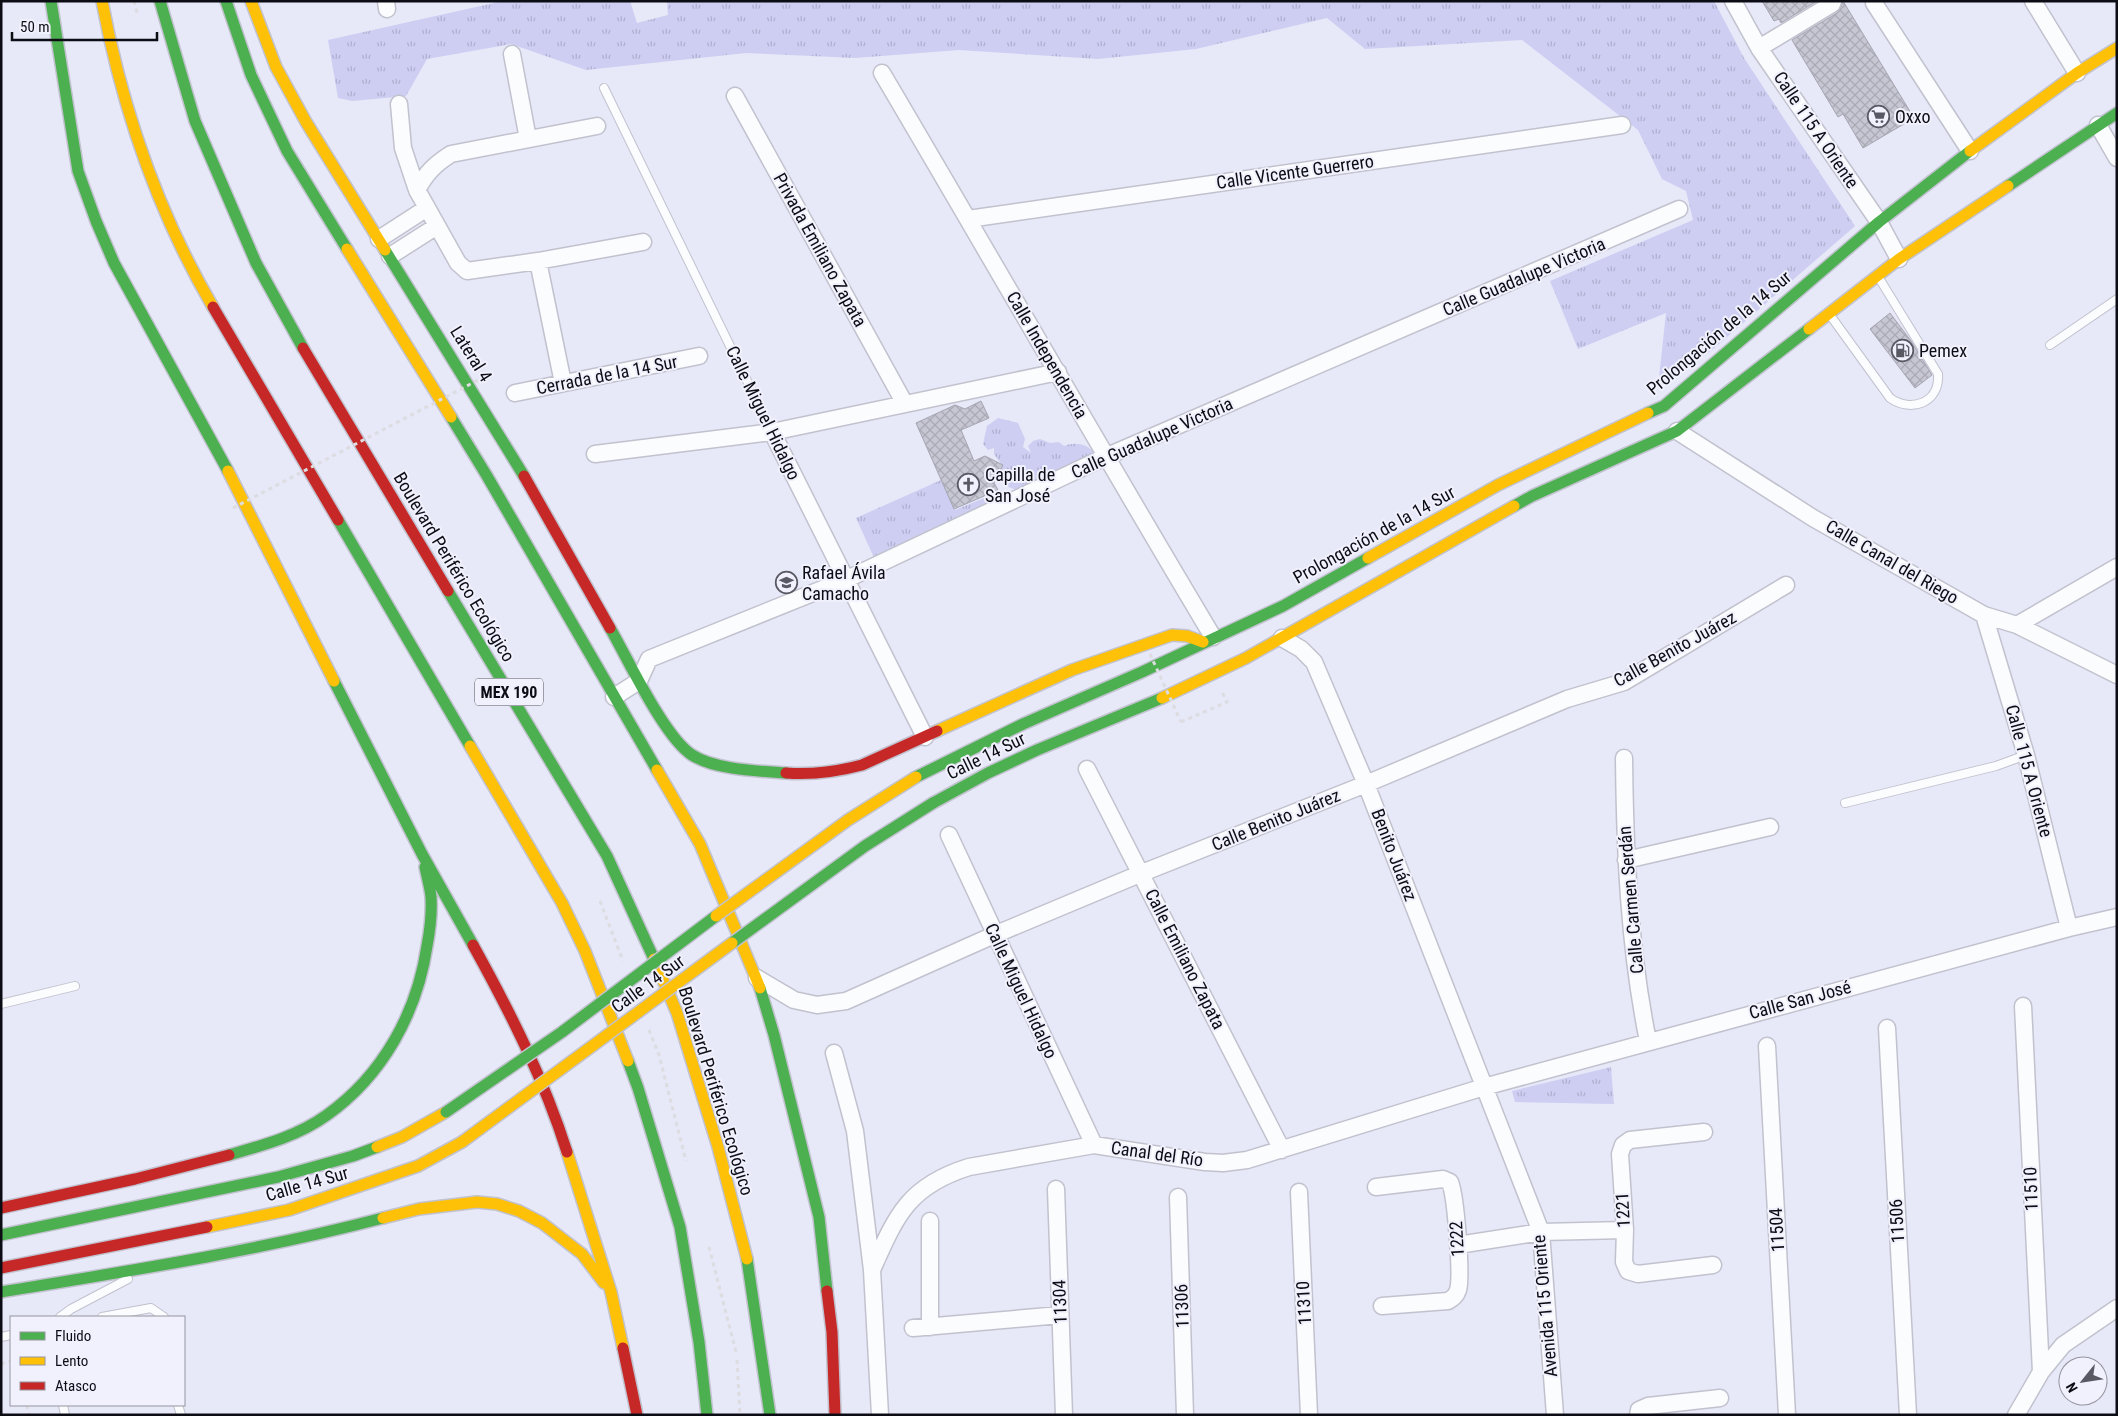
<svg xmlns="http://www.w3.org/2000/svg" width="2118" height="1416" font-family="'Roboto Condensed',sans-serif">
	<style>
		.park { fill: url(#park-tufts) }
		.building { fill: url(#building-cross-hatch); stroke: #a5a6b2 }
		.lines { fill: none; stroke-linecap: round; stroke-linejoin: round }
		.lane-casing { stroke: #c1c2ce; stroke-width: 10 }
		.street-casing { stroke: #c1c2ce; stroke-width: 19 }
		.fast-casing { stroke: #c1c2ce; stroke-width: 14 }
		.slow-casing { stroke: #c1c2ce; stroke-width: 14 }
		.jam-casing { stroke: #c1c2ce; stroke-width: 14 }
		.path { stroke: #dcdce1; stroke-width: 3; stroke-dasharray: 4 4; stroke-linecap: butt }
		.lane { stroke: #fbfcfe; stroke-width: 8 }
		.street { stroke: #fbfcfe; stroke-width: 16 }
		.fast { stroke: #4caf50; stroke-width: 11 }
		.slow { stroke: #ffc107; stroke-width: 11 }
		.jam { stroke: #c62828; stroke-width: 11 }
		.fast-bridge-casing { stroke: #c1c2ce; stroke-width: 14; stroke-linecap: butt }
		.slow-bridge-casing { stroke: #c1c2ce; stroke-width: 14; stroke-linecap: butt }
		.path-bridge { stroke: #dcdce1; stroke-width: 3; stroke-dasharray: 4 4; stroke-linecap: butt }
		.fast-bridge { stroke: #4caf50; stroke-width: 11 }
		.slow-bridge { stroke: #ffc107; stroke-width: 11 }
		.labels { text-anchor: middle; stroke-width: 4; stroke-linejoin: round; paint-order: stroke }
		.shield { fill: #f0f1fc; stroke: #50515a; stroke-width: 1 }
		.shield-label { font-size: 16px; font-weight: bold; fill: #0c0c15 }
		.poi-label { font-size: 18px; fill: #0c0c15; stroke: #f0f1fc; text-anchor: start }
		.street-label { font-size: 18px; fill: #0c0c15; stroke: #f0f1fc }
	</style>
	<defs>
		<pattern id="park-tufts" width="24" height="20" patternUnits="userSpaceOnUse" patternTransform="scale(1.25)"><rect width="24" height="20" fill="#cdcef2"/><path d="M3 7l-1-3M5 7V3M7 7l1-3M15 17l-1-3M17 17v-4M19 17l1-3" fill="none" stroke="#afb0cf"/></pattern>
		<pattern id="building-cross-hatch" width="8" height="8" patternUnits="userSpaceOnUse" patternTransform="scale(1.25)"><rect width="8" height="8" fill="#c7c7d4"/><path d="M0 0l8 8M0 8l8-8" fill="none" stroke="#aaaab5"/></pattern>
	</defs>
	<rect width="100%" height="100%" fill="#e7e8f8"/>
	<path class="park" d="M503,1H630L637,23L668,15L667,1H1714L1744,58L1855,226L1712,350L1658,387L1666,313L1578,349L1550,281L1693,220L1686,191L1662,179L1638,130L1522,40L1365,49L1327,18L1196,49L1098,59L959,50L855,58L746,53L586,70L511,44L427,59L406,96L352,101L338,98L328,40Z
		M998,418L1018,423L1025,439L1023,447L1031,453L1028,446L1033,441L1040,439L1050,443L1059,442L1064,446C1076,441 1090,444 1096,456L1017,494L1014,489L1006,486L1003,474L997,476L1002,465L994,454V448L988,450L983,444L987,426Z
		M941,480L955,510L1001,491L1003,496L1012,492L1017,496L964,524L958,515L961,523L876,562L856,518Z
		M1611,1067L1614,1104L1515,1102L1512,1091Z"/>
	<path class="building" d="M1762,1H1817L1781,23L1779,19L1774,21Z
		M1843,1L1914,118L1863,148L1843,114L1838,117L1792,40L1837,13L1841,7Z
		M1890,313L1911,341L1932,375L1915,388L1870,329Z
		M981,401L989,418L961,430L974,461L985,456L1003,465L994,483L998,490L954,509L916,423L955,405L965,409Z"/>
	<g class="lines">
		<defs>
			<path id="lane" d="M604,88L772,432
				M1830,315L1890,398C1911,413 1940,403 1938,374L1879,278
				M2050,345L2117,299
				M1845,803L1996,766L2026,755
				M1,1004L75,986
				M60,1317L71,1309L128,1279
				M102,1317L151,1308L164,1317
				M1,1337L11,1335
				M63,1405L65,1415
				M178,1405L181,1415"/>
			<path id="street" d="M386,1L387,9
				M1733,1L1759,48L1879,222L1899,259
				M2033,1L2077,73
				M1874,3L1970,151
				M1759,48L1832,4L1833,1
				M512,54L528,139
				M882,73C993,261 1101,450 1213,637
				M735,96L905,404
				M399,104L403,148L417,190L458,263L467,271L538,261L643,242
				M2098,125L2117,158
				M417,190C426,173 435,164 451,154L597,126
				M968,219L1622,125
				M379,239L427,208
				M390,256L437,226
				M538,261L563,383
				M515,393L699,356
				M1677,431L1813,518L1984,615L2017,625L2117,675
				M772,432L925,737
				M595,454L772,432L1058,372
				M1984,615L2026,755L2069,928
				M2017,625L2117,567
				M1282,638L1301,649L1314,662L1366,784L1541,1232L1555,1415
				M614,697L639,681L649,659L845,580L1105,457L1679,209
				M1624,758C1625,853 1629,948 1648,1041
				M1087,769L1282,1150
				M949,835L1094,1145
				M1626,860L1770,827
				M757,978L794,1000L817,1005L846,1001L994,935L1142,873L1366,784L1567,699L1624,682L1786,585
				M2023,1006L2041,1372
				M1887,1028L1908,1415
				M1767,1046L1787,1415
				M834,1053L855,1131L872,1270L880,1415
				M1704,1132L1630,1140L1623,1145L1620,1154L1625,1230L1624,1262L1628,1271L1638,1274L1713,1265
				M1376,1187L1443,1179L1450,1182C1456,1197 1462,1277 1458,1290C1456,1296 1453,1298 1448,1301L1382,1306
				M1056,1189L1064,1415
				M1299,1192L1309,1415
				M1178,1197L1185,1415
				M930,1221V1327
				M1458,1245L1541,1232L1625,1230
				M872,1270C896,1216 908,1186 969,1167L1094,1145L1205,1162L1223,1163L1247,1160L1484,1087L2069,928L2117,917
				M913,1328L1060,1315
				M1638,1415L1639,1410L1648,1406L1720,1398
				M2016,1415L2041,1372L2063,1345L2117,1308"/>
			<path id="fast" d="M51,1L78,171L96,221L114,263L228,471
				M160,1L195,121L256,263L303,348
				M226,1L251,75L287,151L347,249
				M2008,186L2117,113
				M385,250L524,476
				M1648,413L1664,406L1879,222L1970,151
				M451,417L487,476L657,770
				M1514,506L1532,496L1677,431L1809,329
				M338,520L470,746
				M448,591L607,856L654,959
				M610,628C628,659 664,737 692,755C715,770 759,771 786,773
				M334,681L422,854L473,945
				M916,777L1023,724L1142,672L1283,606L1368,558
				M933,803L988,773L1037,750L1162,698
				M760,988L774,1035L819,1217L827,1291
				M628,1061L638,1088L680,1227L699,1342L707,1415
				M229,1155C264,1145 298,1136 327,1115C383,1075 417,1013 427,946C430,930 432,913 431,897C430,887 427,877 425,867
				M1,1235L278,1177L353,1156L377,1147
				M747,1259L770,1415
				M1,1292C129,1271 257,1251 383,1218"/>
			<path id="slow" d="M102,1C122,107 158,213 213,307
				M251,1L276,67L306,122L385,250
				M1970,151L2077,73L2117,48
				M347,249L451,417
				M1809,329L1899,259L2008,186
				M228,471L334,681
				M1368,558L1498,485L1648,413
				M1162,698L1246,658L1514,506
				M937,731L1072,670L1172,635L1187,636L1203,642
				M470,746L562,903L585,951L628,1061
				M657,770L700,844L760,988
				M654,959L677,1013L718,1147L747,1259
				M377,1147L402,1137L446,1112
				M567,1152L611,1292L623,1348
				M383,1218L419,1209L477,1202L497,1204L519,1211L542,1223L582,1254L604,1283
				M207,1227L289,1210L418,1166L462,1142"/>
			<path id="jam" d="M213,307L338,520
				M303,348L448,591
				M524,476L610,628
				M786,773C813,775 836,772 862,765L937,731
				M473,945C510,1012 544,1079 567,1152
				M1,1208L135,1179L229,1155
				M1,1268L207,1227
				M827,1291L832,1332L835,1415
				M623,1348L637,1415"/>
		</defs>
		<use href="#lane" class="lane-casing"/>
		<use href="#street" class="street-casing"/>
		<use href="#fast" class="fast-casing"/>
		<use href="#slow" class="slow-casing"/>
		<use href="#jam" class="jam-casing"/>
		<path class="path" d="M134,1L138,16
			M1181,722L1227,702L1222,692
			M600,901L623,961
			M649,1030L659,1055L686,1161
			M709,1247L736,1352
			M737,1360L740,1415
			M1,1364L11,1361
			M27,1405L29,1415"/>
		<use href="#lane" class="lane"/>
		<use href="#street" class="street"/>
		<use href="#fast" class="fast"/>
		<use href="#slow" class="slow"/>
		<use href="#jam" class="jam"/>
		<defs>
			<path id="fast-bridge" d="M732,943L865,846L933,803
				M446,1112L562,1032L716,916"/>
			<path id="slow-bridge" d="M716,916L848,820L916,777
				M462,1142L732,943"/>
		</defs>
		<use href="#fast-bridge" class="fast-bridge-casing"/>
		<use href="#slow-bridge" class="slow-bridge-casing"/>
		<path class="path-bridge" d="M233,508L486,376
			M1150,654L1181,722"/>
		<use href="#fast-bridge" class="fast-bridge"/>
		<use href="#slow-bridge" class="slow-bridge"/>
	</g>
	<defs>
		<symbol id="supermarket-ring" viewBox="-11 -11 22 22"><circle r="9.5" fill="#f0f1fc" stroke="#595964" stroke-width="1.5"/><path d="M-6-5.5h2.5l.6 2H6L4.5 2H-2.5L-4.4-4H-6ZM-1.5 3.2a1.3 1.3 0 1 0 .1 0ZM3 3.2a1.3 1.3 0 1 0 .1 0Z" fill="#595964"/></symbol>
		<symbol id="fuel-ring" viewBox="-11 -11 22 22"><circle r="9.5" fill="#f0f1fc" stroke="#595964" stroke-width="1.5"/><path d="M-5.5-6h7V0h2V4h1.3V-2.5L3-4.5l.8-.8L6-3V5H2.5V1h-1V6h-7ZM-4.2-4.7v3.2H.2V-4.7Z" fill="#595964"/></symbol>
		<symbol id="church-ring" viewBox="-11 -11 22 22"><circle r="9.5" fill="#f0f1fc" stroke="#595964" stroke-width="1.5"/><path d="M-1.2-6h2.4v3.5h3.3v2.4h-3.3V6h-2.4V-.1h-3.3v-2.4h3.3Z" fill="#595964"/></symbol>
		<symbol id="school-ring" viewBox="-11 -11 22 22"><circle r="9.5" fill="#f0f1fc" stroke="#595964" stroke-width="1.5"/><path d="M0-5L7-2L0 1L-7-2ZM-4 1L0 2.5L4 1V4Q0 6-4 4Z" fill="#595964"/></symbol>
	</defs>
	<g fill-rule="evenodd">
		<use href="#supermarket-ring" x="1866" y="104" width="25" height="25"/>
		<use href="#fuel-ring" x="1890" y="338" width="25" height="25"/>
		<use href="#church-ring" x="956" y="472" width="25" height="25"/>
		<use href="#school-ring" x="774" y="570" width="25" height="25"/>
	</g>
	<g class="labels">
		<rect class="shield" x="475" y="678.5" width="68" height="27" rx="4"/>
		<g class="shield-label">
			<text x="509" y="698">MEX 190</text>
		</g>
		<g class="poi-label">
			<text x="1895" y="123">Oxxo</text>
			<text x="1919" y="357">Pemex</text>
			<text x="985" y="481">Capilla de<tspan x="985" dy="21">San José</tspan></text>
			<text x="802" y="579">Rafael Ávila<tspan x="802" dy="21">Camacho</tspan></text>
		</g>
		<g class="street-label">
			<text transform="translate(1816 130) rotate(56)" y="6">Calle 115 A Oriente</text>
			<text transform="translate(1295 172) rotate(-8)" y="6">Calle Vicente Guerrero</text>
			<text transform="translate(820 250) rotate(61)" y="6">Privada Emiliano Zapata</text>
			<text transform="translate(1524 277) rotate(-23)" y="6">Calle Guadalupe Victoria</text>
			<text transform="translate(1719 333) rotate(-40)" y="6">Prolongación de la 14 Sur</text>
			<text transform="translate(471 354) rotate(58)" y="6">Lateral 4</text>
			<text transform="translate(1047 355) rotate(60)" y="6">Calle Independencia</text>
			<text transform="translate(607 375) rotate(-11)" y="6">Cerrada de la 14 Sur</text>
			<text transform="translate(763 413) rotate(64)" y="6">Calle Miguel Hidalgo</text>
			<text transform="translate(1152 438) rotate(-24)" y="6">Calle Guadalupe Victoria</text>
			<text transform="translate(1374 535) rotate(-29)" y="6">Prolongación de la 14 Sur</text>
			<text transform="translate(1892 562) rotate(30)" y="6">Calle Canal del Riego</text>
			<text transform="translate(454 567) rotate(59)" y="6">Boulevard Periférico Ecológico</text>
			<text transform="translate(1675 649) rotate(-29)" y="6">Calle Benito Juárez</text>
			<text transform="translate(986 756) rotate(-26)" y="6">Calle 14 Sur</text>
			<text transform="translate(2029 771) rotate(75)" y="6">Calle 115 A Oriente</text>
			<text transform="translate(1276 820) rotate(-22)" y="6">Calle Benito Juárez</text>
			<text transform="translate(1394 855) rotate(69)" y="6">Benito Juárez</text>
			<text transform="translate(1631 900) rotate(-95)" y="6">Calle Carmen Serdán</text>
			<text transform="translate(1185 959) rotate(63)" y="6">Calle Emiliano Zapata</text>
			<text transform="translate(648 984) rotate(-36)" y="6">Calle 14 Sur</text>
			<text transform="translate(1021 991) rotate(65)" y="6">Calle Miguel Hidalgo</text>
			<text transform="translate(1800 1000) rotate(-15)" y="6">Calle San José</text>
			<text transform="translate(716 1091) rotate(73)" y="6">Boulevard Periférico Ecológico</text>
			<text transform="translate(1157 1154) rotate(8)" y="6">Canal del Río</text>
			<text transform="translate(307 1184) rotate(-16)" y="6">Calle 14 Sur</text>
			<text transform="translate(2031 1189) rotate(-92)" y="6">11510</text>
			<text transform="translate(1623 1210) rotate(-93)" y="6">1221</text>
			<text transform="translate(1897 1221) rotate(-93)" y="6">11506</text>
			<text transform="translate(1777 1230) rotate(-93)" y="6">11504</text>
			<text transform="translate(1457 1239) rotate(-93)" y="6">1222</text>
			<text transform="translate(1060 1302) rotate(-92)" y="6">11304</text>
			<text transform="translate(1304 1303) rotate(-93)" y="6">11310</text>
			<text transform="translate(1182 1306) rotate(-92)" y="6">11306</text>
			<text transform="translate(1545 1306) rotate(-95)" y="6">Avenida 115 Oriente</text>
		</g>
	</g>
	<rect width="2118" height="1416" fill="none" stroke="#0c0c15" stroke-width="5"/>
	<rect x="10" y="1316" width="175" height="90" fill="#f0f1fc" stroke="#9595a0"/>
	<rect x="20" y="1332" width="25" height="8" fill="#4caf50" stroke="#9595a0"/>
	<text x="55" y="1341" font-size="15" fill="#0c0c15">Fluido</text>
	<rect x="20" y="1357" width="25" height="8" fill="#ffc107" stroke="#9595a0"/>
	<text x="55" y="1366" font-size="15" fill="#0c0c15">Lento</text>
	<rect x="20" y="1382" width="25" height="8" fill="#c62828" stroke="#9595a0"/>
	<text x="55" y="1391" font-size="15" fill="#0c0c15">Atasco</text>
	<g transform="translate(2083 1381) rotate(240)"><circle r="24" fill="#f0f1fc" stroke="#9595a0"/>
	<path d="M0-4L9 19L0 12L-9 19Z" fill="#595964"/>
	<text y="-8" font-size="14" font-weight="bold" text-anchor="middle" fill="#0c0c15">N</text>
	</g>
	<path d="M12 32v8h145v-8" fill="none" stroke="#0c0c15" stroke-width="2.5"/>
	<text x="20" y="32" font-size="15" fill="#0c0c15" stroke="#f0f1fc" stroke-width="4" paint-order="stroke">50 m</text>
</svg>
